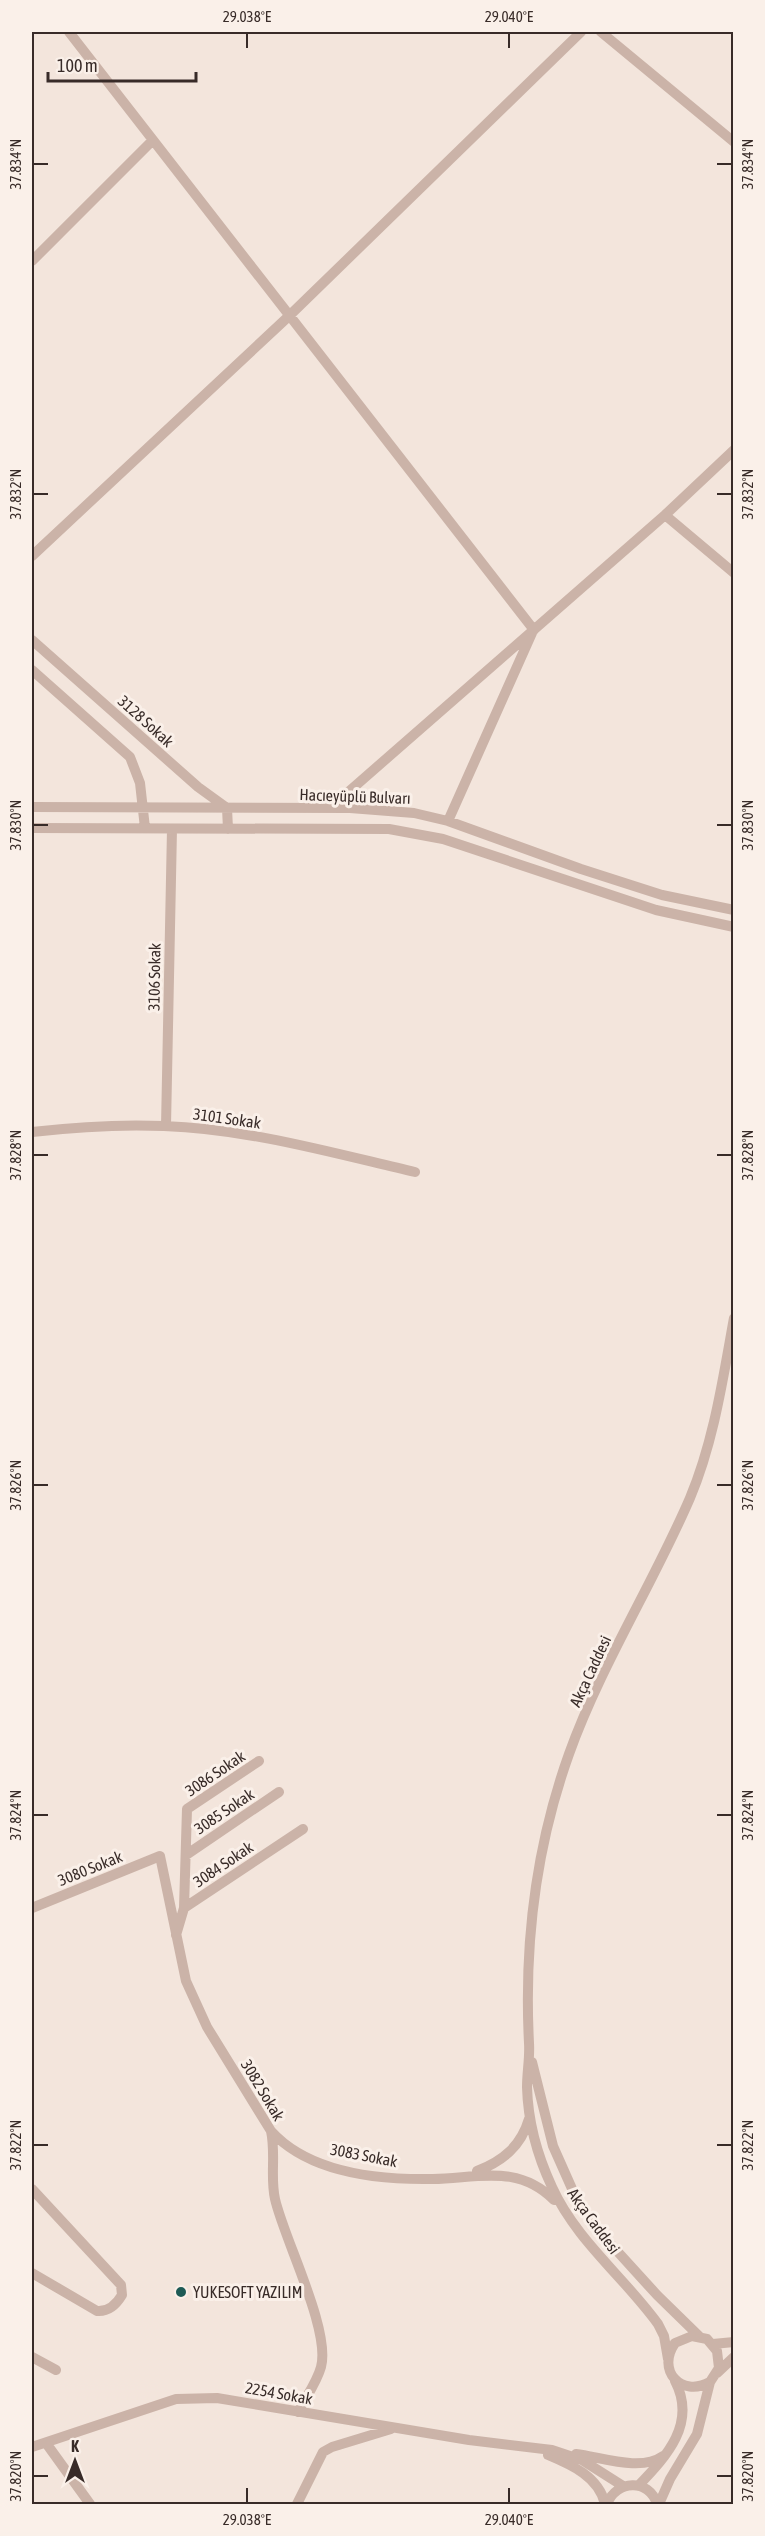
<svg xmlns="http://www.w3.org/2000/svg" width="765" height="2536" font-family="'Asap Condensed',sans-serif">
	<style>
		.lines { fill: none; stroke-linecap: round; stroke-linejoin: round }
		.minor { stroke: #cbb3a8; stroke-width: 10 }
		.ticks { fill: none; stroke: #382b28; stroke-width: 2 }
		.poi-dot { fill: #1d5a55; stroke: #faf0e9; stroke-width: 2 }
		.labels { text-anchor: middle; stroke-width: 6; stroke-linejoin: round; paint-order: stroke }
		.street-label { font-size: 16px; fill: #382b28; stroke: #faf0e9 }
		.poi-label { font-size: 16px; fill: #382b28; stroke: #faf0e9; text-anchor: start }
		.neatline { fill: none; stroke: #382b28; stroke-width: 2 }
		.ticks-label { font-size: 15px; text-anchor: middle; fill: #382b28 }
	</style>
	<rect width="100%" height="100%" fill="#f3e5dc"/>
	<g class="lines">
		<path class="minor" d="M69,32L534,630
			M601,32L734,142
			M32,261L153,140
			M665,515L734,573
			M32,556L289,316L581,32
			M32,640L198,787L227,808L228,829
			M32,670L130,757L140,783L145,828
			M32,807L350,808L414,813L448,821L581,869L662,895L734,910
			M330,808L665,515L734,450
			M448,821L532,633
			M32,828L389,829L443,839L656,910L734,927
			M166,1126L172,829
			M32,1132C75,1127 120,1124 164,1126C249,1129 333,1153 415,1172
			M186,1855L279,1792
			M32,1908L160,1856L186,1981L207,2027L271,2131C276,2154 270,2177 275,2199C284,2239 331,2330 321,2367C317,2382 306,2397 298,2412
			M184,1908L187,1809L259,1761
			M176,1935L184,1908L303,1829
			M532,2062L553,2146L577,2200L607,2240L657,2295L699,2336
			M271,2131C309,2173 380,2180 433,2179C479,2178 518,2164 554,2200
			M477,2171C503,2161 521,2146 529,2119
			M32,2189L121,2285L122,2295C116,2305 108,2312 97,2311L32,2273
			M713,2344L734,2342
			M32,2357L56,2370
			M668,2359L664,2336L658,2324C624,2277 576,2240 552,2187C537,2155 528,2122 527,2087C527,2072 530,2058 529,2043C524,1946 536,1846 569,1754C601,1665 653,1584 690,1498C714,1441 723,1378 734,1318
			M717,2373L734,2357
			M46,2443L90,2504
			M32,2447L176,2399L217,2398L469,2440L552,2450L582,2460L623,2486
			M576,2454C601,2457 641,2472 663,2456
			M548,2455C572,2465 599,2477 605,2504
			M639,2485C667,2456 697,2423 675,2381
			M297,2504L323,2452L332,2447L391,2429
			M607,2504C616,2480 649,2478 657,2504
			M659,2504L670,2479L697,2434L710,2382L719,2368L717,2351L707,2339L692,2336L675,2343C656,2370 681,2398 710,2382"/>
	</g>
	<path class="ticks" d="M247,33V48M509,33V48M33,164H48M717,164H732M33,494H48M717,494H732M33,825H48M717,825H732M33,1155H48M717,1155H732M33,1485H48M717,1485H732M33,1815H48M717,1815H732M33,2145H48M717,2145H732M33,2476H48M717,2476H732M247,2488V2503M509,2488V2503"/>
	<circle class="poi-dot" cx="181" cy="2292" r="6"/>
	<g class="labels">
		<g class="street-label">
			<text transform="translate(146 721) rotate(42)" y="6">3128 Sokak</text>
			<text transform="translate(355 796) rotate(2)" y="6">Hacıeyüplü Bulvarı</text>
			<text transform="translate(154 977) rotate(-89)" y="6">3106 Sokak</text>
			<text transform="translate(227 1118) rotate(8)" y="6">3101 Sokak</text>
			<text transform="translate(590 1671) rotate(-65)" y="6">Akça Caddesi</text>
			<text transform="translate(215 1773) rotate(-34)" y="6">3086 Sokak</text>
			<text transform="translate(224 1811) rotate(-34)" y="6">3085 Sokak</text>
			<text transform="translate(223 1864) rotate(-34)" y="6">3084 Sokak</text>
			<text transform="translate(90 1868) rotate(-22)" y="6">3080 Sokak</text>
			<text transform="translate(263 2090) rotate(59)" y="6">3082 Sokak</text>
			<text transform="translate(364 2155) rotate(11)" y="6">3083 Sokak</text>
			<text transform="translate(594 2221) rotate(54)" y="6">Akça Caddesi</text>
			<text transform="translate(279 2393) rotate(10)" y="6">2254 Sokak</text>
		</g>
		<g class="poi-label">
			<text x="193" y="2298">YUKESOFT YAZILIM</text>
		</g>
	</g>
	<rect width="765" height="2536" fill="none" stroke="#faf0e9" stroke-width="66"/>
	<g transform="translate(75 2461)" stroke="#faf0e9" stroke-width="4.5" paint-order="stroke">
	<path d="M0-4.5L10 22L0 15L-10 22Z" fill="#382b28"/>
	<text y="-9" font-size="16" font-weight="bold" text-anchor="middle" fill="#382b28">K</text>
	</g>
	<path d="M48 72v9h148v-9" fill="none" stroke="#382b28" stroke-width="3"/>
	<text x="57" y="72" font-size="18" fill="#382b28" stroke="#faf0e9" stroke-width="4.5" paint-order="stroke">100 m</text>
	<rect x="33" y="33" width="699" height="2470" class="neatline"/>
	<g class="ticks-label">
		<text x="247" y="22">29.038°E</text>
		<text x="509" y="22">29.040°E</text>
		<text transform="translate(16 164) rotate(-90)" y="5">37.834°N</text>
		<text transform="translate(748 164) rotate(-90)" y="5">37.834°N</text>
		<text transform="translate(16 494) rotate(-90)" y="5">37.832°N</text>
		<text transform="translate(748 494) rotate(-90)" y="5">37.832°N</text>
		<text transform="translate(16 825) rotate(-90)" y="5">37.830°N</text>
		<text transform="translate(748 825) rotate(-90)" y="5">37.830°N</text>
		<text transform="translate(16 1155) rotate(-90)" y="5">37.828°N</text>
		<text transform="translate(748 1155) rotate(-90)" y="5">37.828°N</text>
		<text transform="translate(16 1485) rotate(-90)" y="5">37.826°N</text>
		<text transform="translate(748 1485) rotate(-90)" y="5">37.826°N</text>
		<text transform="translate(16 1815) rotate(-90)" y="5">37.824°N</text>
		<text transform="translate(748 1815) rotate(-90)" y="5">37.824°N</text>
		<text transform="translate(16 2145) rotate(-90)" y="5">37.822°N</text>
		<text transform="translate(748 2145) rotate(-90)" y="5">37.822°N</text>
		<text transform="translate(16 2476) rotate(-90)" y="5">37.820°N</text>
		<text transform="translate(748 2476) rotate(-90)" y="5">37.820°N</text>
		<text x="247" y="2525">29.038°E</text>
		<text x="509" y="2525">29.040°E</text>
	</g>
</svg>
